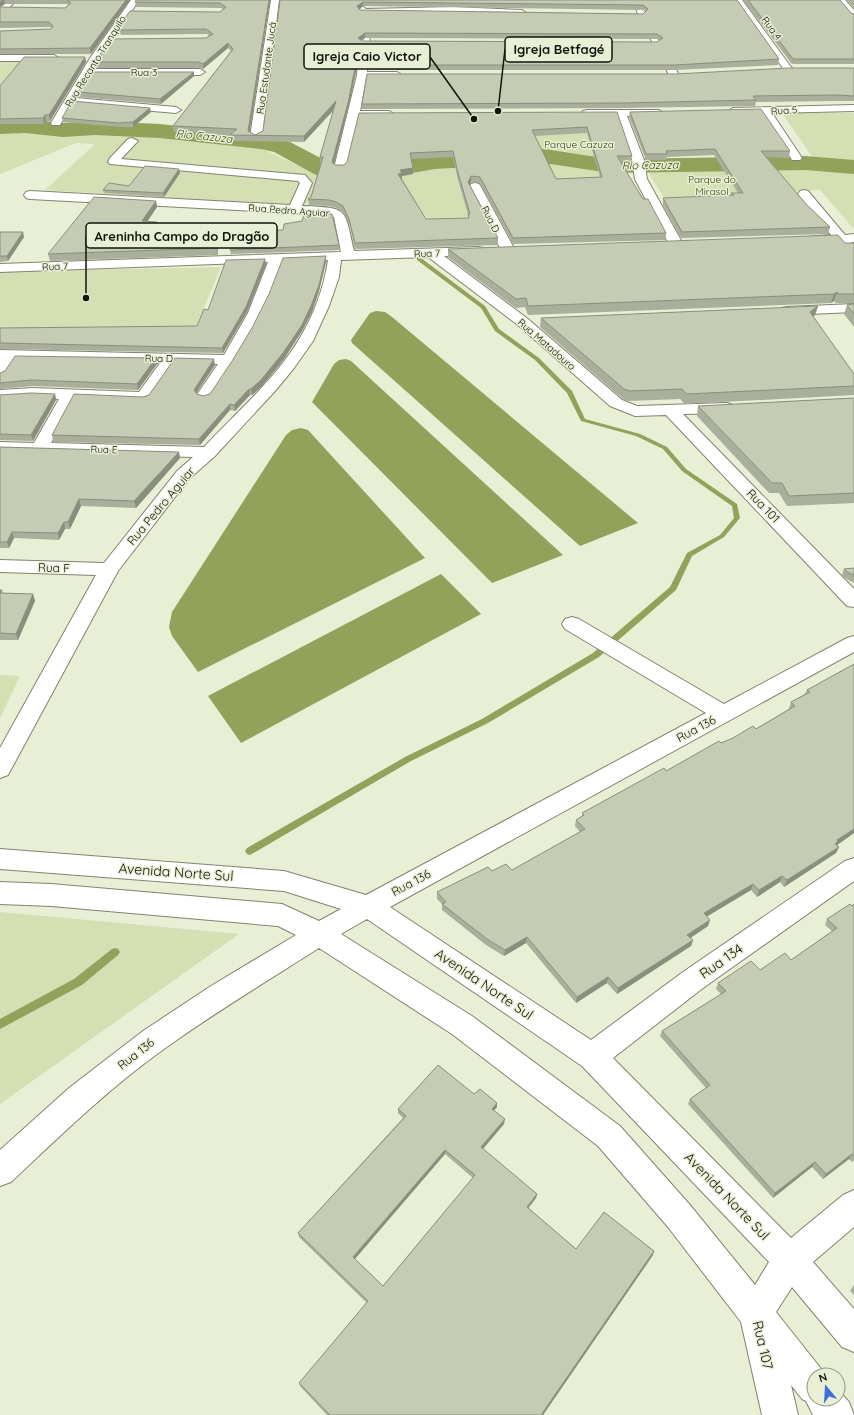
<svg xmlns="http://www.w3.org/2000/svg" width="854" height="1415" font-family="Quicksand,sans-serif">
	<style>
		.green { fill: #d4dfb3 }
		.water { fill: #92a25a }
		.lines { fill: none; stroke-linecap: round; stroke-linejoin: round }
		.stream { fill: #92a25a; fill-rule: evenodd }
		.river { fill: #92a25a; fill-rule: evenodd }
		.minor-casing { stroke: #7f856e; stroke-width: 2 }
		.minor { fill: #fff; fill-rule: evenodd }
		.wall { fill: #a9af9a; fill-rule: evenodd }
		.shaded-wall { fill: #8a8f7d }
		.building { fill: #c5ccb3; stroke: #8a8f7d; fill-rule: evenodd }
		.labels { text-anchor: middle; stroke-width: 3; stroke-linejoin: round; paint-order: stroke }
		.far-street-label { font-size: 10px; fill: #12150c; stroke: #e8efd5 }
		.far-park-label { font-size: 10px; fill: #374108; stroke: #e8efd5 }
		.far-water-label { font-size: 11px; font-style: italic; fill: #39430b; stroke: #e8efd5 }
		.street-label { font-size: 12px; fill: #12150c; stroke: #e8efd5 }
		.near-street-label { font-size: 14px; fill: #12150c; stroke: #e8efd5 }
		.leader { fill: none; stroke: #12150c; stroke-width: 1.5 }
		.callout-dot { fill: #12150c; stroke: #e8efd5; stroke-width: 1.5 }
		.callout { fill: #e8efd5; stroke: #12150c; stroke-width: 1.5 }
		.callout-label { font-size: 13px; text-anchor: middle; font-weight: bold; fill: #12150c }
	</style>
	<rect width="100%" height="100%" fill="#e8efd5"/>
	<path class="green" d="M0,62H25L0,95Z
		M782,113H854V164L813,158Z
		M0,131H76L174,136L242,143L260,148L306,169L343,177L313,195L305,206L45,190L95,144L76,143L0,174Z
		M590,131L603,160L544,155L430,161L424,140Z
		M531,158L591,162L624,167L627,181L589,215L428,218L418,208L366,177L451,163Z
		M808,167L854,172V229L820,190L727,193L731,201H666L648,172H678L735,168Z
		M221,267L195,329L33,332L24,350L0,349V272Z
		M0,675L20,676L0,718Z
		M0,912L239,934L0,1104Z"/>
	<path class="water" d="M376,311L385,312L392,317L638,523L580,546L352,343L351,340L370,313Z
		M346,359L351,361L563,555L492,583L312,402L334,364L339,360Z
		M301,428L308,430L425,558L198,672L172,636L169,627L172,612L286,435L292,430Z
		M441,574L481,614L241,743L208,696Z"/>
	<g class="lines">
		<path class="stream" d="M417,258H421L485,306L499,329L539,358L572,391L585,419L640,434L667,447L686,469L737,504L740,518L724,537L692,556L676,590L599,657L488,723L411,761L250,855L247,854L245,851L247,848L405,757L482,719L593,653L670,587L687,553L720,535L734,518L732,506L682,471L663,449L636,436L581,421L567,393L535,360L495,331L481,308L417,260Z
			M115,948L118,949L120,952L118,955L82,985L0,1029V1019L74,979L112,949Z"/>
		<path class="river" d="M25,119L63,123L95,121L160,124L261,135L290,142L334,165L355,167L435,155L544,149L610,159L805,156L854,160V174L805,170L610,173L544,163L435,169L355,183L339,182L316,175L274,152L261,149L160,138L95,135L63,137L25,133L0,134V120Z"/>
		<defs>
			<path id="minor" d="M7,0H16L3,15L0,16V8Z
				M131,0H139L93,69H200L205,72L200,75H90L76,98L176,107L181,110L176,113L72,104L60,125H52L51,123L90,58Z
				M271,0H279L262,137L256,140L250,137Z
				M633,0H641L646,14L679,75L677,77H671L669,75L638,14Z
				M734,0H742L791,67L793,69L791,71H785Z
				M836,0H845L854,10V18L851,17Z
				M362,6L366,9L454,7L522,10L526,13L522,16L454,13L367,14L370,43L367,72H397L402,75L397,78H366L360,111H389L394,114L389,117H358L346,168L344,170H336L334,168L357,75L360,43L358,9Z
				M0,55H54L59,58L54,61H0Z
				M854,105V111L772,113L802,158L800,160H792L761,113L733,114L728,111L733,108Z
				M587,110H659L664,113L659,116H627L644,160L647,179L683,244L681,247H671L669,244L635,179L632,160L617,116L583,115L582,113L583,111Z
				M132,138L138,141L121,159L305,175L312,183L302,206C349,208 344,207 354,251L478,247L483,248L485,251L483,254L478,255L444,256L528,319L622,400L637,406L727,403L733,405L735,408L733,411L727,413L683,414L854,589V607L847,606L666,415L635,416L610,406L518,325L428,257L341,260L339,277L329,306L313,341L294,368L276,390L215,456L189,479L118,571L8,775L0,778V748L96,575L0,572V560L104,563L177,471L193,457L0,452V442L34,443L59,399L33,398L0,400V390L33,388L139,392L160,363L16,360L5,376L0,378V350L224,355L248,313L268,262L0,272V264L341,252L334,217L329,215L30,199L26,198L24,195L26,192L30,191L290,205L300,183L298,181L110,164L108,162L110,158L128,139ZM328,260C324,288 313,317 298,341C276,378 234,415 204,447L51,443L75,399L144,402L150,400L175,363L218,364L196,396L198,399L204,401L210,399C240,356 265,313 282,262Z
				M475,183L479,184L481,187L515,250L513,253H503L501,250L469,187L471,184Z
				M804,190L808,191L845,235L854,234V242H851L854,246L853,250H843L838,243H808L807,240L808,237L831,235L798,194L800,191Z
				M854,304V312L787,315L782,314L780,311L782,308L787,307Z
				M572,617L579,619L724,704L847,638L854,636V652L390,907L591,1040L683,972L845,861L854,858V881L703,988L613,1058L791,1238L843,1195L854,1190V1227L813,1262L854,1309V1352L842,1347L792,1287L776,1312L826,1375H814V1399H838V1390L849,1402L854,1415H813L806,1401L802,1399L791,1385L798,1415H762L741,1322L668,1227L598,1146L452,1034L319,948C267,981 214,1013 164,1049C109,1088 60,1136 11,1182L0,1186V1150L69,1088L143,1031L211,986L296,935L278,926L51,906L0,904V882L51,884L282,904L319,921L341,909L284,891L0,869V849L284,871L366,895L706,713L565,629L562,624L565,619ZM367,919L582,1066L769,1262L755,1285L690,1205L620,1126L472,1016L341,934Z"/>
		</defs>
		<use href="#minor" class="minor-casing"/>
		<use href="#minor" class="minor"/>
	</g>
	<path class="wall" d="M0,0H130L91,54H0V31L51,29L52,28L50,27L0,28ZM5,4H67L68,5L65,8L1,7Z
		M270,0L249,132L255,135L263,131L280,0H737L779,59L778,65L674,70H369V60L366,58H359L348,109L334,164L335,165H344L617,112L632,156L631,162H620L643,199L666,233V240L513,244L480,183L471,182L470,185L498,238V245L355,249L350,226L343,212L337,208L329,206L309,205L308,199L311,197L321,163H320V157L334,110L304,142L231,141L230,135L174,132L173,126L231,51L228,48L203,69L200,68H96L95,62L206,38L209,36L207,34L117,35L116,30L220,12L223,9L221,8L136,7L135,2ZM363,6L643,10L645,12L643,14L360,10V9ZM365,38L657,39L659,41L657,42L361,41ZM587,133L600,177L556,179L535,136ZM453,157L458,180L468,214V218L426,219L402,179V176L413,174L411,159Z
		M743,0H840L851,13L854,14V64H792Z
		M847,0H854V8Z
		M85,57L86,62L50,121H46L44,124H0V86Z
		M854,68V101H837L756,102L755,106L621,108L362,109V104L675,74Z
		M194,72V76L161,104L79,97L78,92Z
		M151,112L133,127H120L63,122L62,118Z
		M630,112L790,151L789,158L766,157L806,204L830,227L828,234L681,238L663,205V198L731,196V193H738L714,155L667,157L666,160H646L629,117Z
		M179,169L180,173L164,197L104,193L103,190L129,186Z
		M156,201L157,207L147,221L158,229L218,228V255L50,261L48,254Z
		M302,221L339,245V250L231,254L230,250L283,230Z
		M0,232L24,237L8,261L0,262Z
		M854,243V303H836L834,301L831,303L528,315L525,307L516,308L448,257V249Z
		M326,256V262L319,291L312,312L302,331L284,359L262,386L252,395H250L235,411L230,410L200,445L53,442L52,435L143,397L149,395L215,365L196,394L203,396L210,394Z
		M265,259L266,265L247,312L223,353L0,349V328L197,326L208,310Z
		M854,304V327L844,314L847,305Z
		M818,306L815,315L813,317L854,374V395L685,404L680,399L628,401L623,399L540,327L541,318Z
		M156,358L157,364L138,390L33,386L0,389V373Z
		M55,394L56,400L33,441L0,440V395Z
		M854,398V503L787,506L779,493H769L697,416L698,406Z
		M0,447L179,452L180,458L136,508L81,506L70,529H65L59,540L14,538L9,548H0Z
		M854,568V583L845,578L842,575L844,569Z
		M0,590H2L3,593L33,594L35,601L18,640H0Z
		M854,664V833L837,845L839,847L836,853L784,887L780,882L757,897L751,890L707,916L708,926L690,938L693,940L691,946L617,994L607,983L576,1003L526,943L504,956L486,945L442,910V904L437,899V892L492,871L512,870L580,832L575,826L576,820L582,817V813L721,743L756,729L789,709L791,702L805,694L807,690Z
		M854,904V1160L852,1162L849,1159L823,1179L812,1167L773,1198L688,1104L690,1099L706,1088L660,1036L662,1031L721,994L716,989L718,983L760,970L791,960L832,931L825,925L827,919Z
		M474,1094L497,1107L494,1110L504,1124L483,1149L537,1194L536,1198L528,1208L576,1249L653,1255L543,1415H327L300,1386L299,1383L367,1303L299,1237L298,1233L403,1118L398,1113V1109ZM445,1154L473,1178L383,1286L355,1259Z
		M854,1285V1295L850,1291Z"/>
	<path class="shaded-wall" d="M2,0H4L5,4L0,7V2Z
		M126,0H130L91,54L90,48Z
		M269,0H270L249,137L248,131Z
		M363,2V6L358,11L357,6Z
		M365,33V38L359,43L358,38Z
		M228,43V48L203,69V64Z
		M366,52V58H359L348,109L333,168L332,162L358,53Z
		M85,57L86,62L50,121L49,115Z
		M194,72V76L161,104L160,99Z
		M336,101L337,106L304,142V136Z
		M150,108L151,112L133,127V122Z
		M45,115L46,121L44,124L43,118Z
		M413,168V174L402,176V179L398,180V174L400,170Z
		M179,169L180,173L164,197L163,193Z
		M471,176V182L468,188V182Z
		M156,201L157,207L143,228L142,221Z
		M157,222L158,229H154Z
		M218,228V255L217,248Z
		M23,232L24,237L8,261L7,256Z
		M326,256V262L319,291L312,312L302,331L284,359L262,386L252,395L251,389Z
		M265,259L266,265L247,312L223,353L222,348Z
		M837,292L834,301L831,303L834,294Z
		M818,306L815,315L807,321L810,312Z
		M156,358L157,364L138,390L137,384Z
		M214,359L215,365L194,396V390Z
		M249,389L250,395L235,411L234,405Z
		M55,394L56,400L33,441L31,435Z
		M230,404V410L200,445L199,439Z
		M179,452L180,458L136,508L134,501Z
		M79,499L81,506L70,529L68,522Z
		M64,522L65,529L59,540L58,533Z
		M12,532L14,538L9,548L7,542Z
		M33,594L35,601L18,640L16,634Z
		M854,829V833L837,845L836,848L835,844L837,840Z
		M839,847L836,853L784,887L787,880Z
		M782,876L780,882L757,897L759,890Z
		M753,884L751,890L703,919L704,913Z
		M710,920L708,926L686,941L687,935Z
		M527,937L526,943L504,956L505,950Z
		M693,940L691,946L617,994L618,988Z
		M608,977L607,983L576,1003L577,997Z
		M497,1103V1107L492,1113V1109Z
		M505,1119L504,1124L481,1151V1147Z
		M445,1150V1154L353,1261V1257Z
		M852,1154L849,1159L823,1179L826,1174Z
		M815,1162L812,1167L773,1198L775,1193Z
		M537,1194L536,1198L526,1211L527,1207Z
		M654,1251L653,1255L543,1415H541Z"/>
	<path class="building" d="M67,0H126L90,48L0,49V31L51,29L53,26L49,22H0V5L1,7L65,8L71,3Z
		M136,0H269L248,131L255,135L263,131L280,0H737L779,59L675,65H368L369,55L366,52L358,53L348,103L332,162L335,165H344L347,162L359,113L617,112L632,156H617L643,199H648L666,233L513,238L480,177L471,176L468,182L498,238L355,243L349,219L343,206L336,202L329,200L308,199L311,197L323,157H320L336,101L304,136L230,135L237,129L173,126L233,49L228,43L203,64L199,62H95L110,39L206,38L213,34L206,29L116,30L130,11L220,12L226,7L220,3L135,2ZM363,2L643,5L648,9L643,14L360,10L357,6ZM365,33L657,34L663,38L657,42L362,41L358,38ZM587,127L602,177L556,179L532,130ZM453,151L458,173L470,214H468L469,218L426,219L398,174L402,173L400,170L413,168L410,153Z
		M748,0H840L851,13L854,14V59H793Z
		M24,57H85L49,115H45L43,118L0,119V86Z
		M789,68H854V96L838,95L753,96L756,100L622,103L362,104L367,74H675Z
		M90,72H194L160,99L78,92Z
		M72,101L150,108L133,122L119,123L62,118Z
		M761,109L790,151H761L806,204L830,227L682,232L663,198L734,195L731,193H743L715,149L666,151L667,154H646L630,112Z
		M145,166L179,169L163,193L103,190L109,183L129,186Z
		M94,197L156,201L142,221L157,222L154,229L218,228L217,248L48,254Z
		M305,211L332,214L339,245L230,250L237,231L283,230L284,224L302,221Z
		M0,232H23L7,256H0Z
		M838,235L845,243H854V294H838L837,292L834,294L528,306L526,298L516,299L448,249Z
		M326,256L319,285L311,306L302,325L283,353L261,380L251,389H249L234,405L230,404L199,439L52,435L74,394L143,397L149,395L175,358L214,359L194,390L197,394L203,396L210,394L232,361L252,328L269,294L283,258Z
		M265,259L246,307L222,348L0,343V328L197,326L204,309L208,310L226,260Z
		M854,304V314L847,305Z
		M818,306L810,312L854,374V386L687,394L682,389L630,391L624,389L541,318Z
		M15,356L156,358L137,384L31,380L0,383V373L5,371Z
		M31,393L55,394L31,435L0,434V395Z
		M854,398V493L789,496L782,483H772L698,406Z
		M0,447L179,452L134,501L79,499L68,522H64L58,533L12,532L7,542H0Z
		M854,568V575L847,572L844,569Z
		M0,590H2L0,593L33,594L16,634L0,633Z
		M854,664V829L837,840L838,841L835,844L839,847L787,880L782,876L759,890L753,884L704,913L710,920L687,935L693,940L618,988L608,977L577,997L527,937L505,950L487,939L442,904L446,902L437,892L488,867L492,871L506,864L512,870L585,829L576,820L584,815L582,813L664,768L666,771L719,741L721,743L733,738L753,726L756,729L795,706L791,702L810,692L807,690Z
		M850,904L852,906L854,904V1156L852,1154L826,1174L815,1162L775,1193L690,1099L710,1085L662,1031L726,991L718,983L751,961L760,970L785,953L791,960L837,928L827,919Z
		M438,1065L474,1094L480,1089L497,1103L492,1109L505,1119L481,1147L537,1194L527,1207L576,1249L604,1212L654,1251L541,1415H330L299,1383L368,1301L298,1233L406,1116L398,1109ZM445,1150L475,1175L383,1286L353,1257Z"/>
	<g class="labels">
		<g class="far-street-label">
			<text transform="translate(772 28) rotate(54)" y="4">Rua 4</text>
			<text transform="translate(95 61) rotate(-58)" y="4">Rua Recanto Tranquilo</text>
			<text transform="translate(266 68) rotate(-82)" y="4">Rua Estudante Jucá</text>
			<text x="144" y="76">Rua 3</text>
			<text transform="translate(784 110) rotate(-3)" y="4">Rua 5</text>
			<text transform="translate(289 210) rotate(4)" y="4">Rua Pedro Aguiar</text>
			<text transform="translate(491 219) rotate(63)" y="4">Rua D</text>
			<text transform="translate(427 253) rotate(-2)" y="4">Rua 7</text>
			<text transform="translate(55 266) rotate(-2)" y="4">Rua 7</text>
			<text transform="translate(547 344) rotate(41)" y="4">Rua Matadouro</text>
			<text transform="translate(159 358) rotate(1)" y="4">Rua D</text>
			<text transform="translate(104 449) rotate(1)" y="4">Rua E</text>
		</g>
		<g class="far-park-label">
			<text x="579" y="148">Parque Cazuza</text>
			<text x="712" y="183">Parque do<tspan x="712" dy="12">Mirasol</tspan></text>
		</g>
		<g class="far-water-label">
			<text transform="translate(204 136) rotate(6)" y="4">Rio Cazuza</text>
			<text transform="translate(650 165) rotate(-1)" y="4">Rio Cazuza</text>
		</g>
		<g class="street-label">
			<text transform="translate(161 506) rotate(-50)" y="4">Rua Pedro Aguiar</text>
			<text transform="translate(763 506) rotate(46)" y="4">Rua 101</text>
			<text transform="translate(54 568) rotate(2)" y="4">Rua F</text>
			<text transform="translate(696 729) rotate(-28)" y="4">Rua 136</text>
			<text transform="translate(411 883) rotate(-28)" y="4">Rua 136</text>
			<text transform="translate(136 1054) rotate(-38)" y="4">Rua 136</text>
		</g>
		<g class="near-street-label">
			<text transform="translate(176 872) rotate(4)" y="5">Avenida Norte Sul</text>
			<text transform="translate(721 961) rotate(-35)" y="5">Rua 134</text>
			<text transform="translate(484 984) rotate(34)" y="5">Avenida Norte Sul</text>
			<text transform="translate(727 1196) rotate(46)" y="5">Avenida Norte Sul</text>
			<text transform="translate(763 1345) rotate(77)" y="5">Rua 107</text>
		</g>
	</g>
	<path class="leader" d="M498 111L505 49M474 119L430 57M86 298L86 236"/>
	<g class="callout-dot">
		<circle cx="498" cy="111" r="4"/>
		<circle cx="474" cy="119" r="4"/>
		<circle cx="86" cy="298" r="4"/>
	</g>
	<g class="callout">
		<rect x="505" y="37" width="107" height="25" rx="4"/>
		<rect x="304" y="44" width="126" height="25" rx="4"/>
		<rect x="86" y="223" width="191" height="25" rx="4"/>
	</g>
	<g class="callout-label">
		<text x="559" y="54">Igreja Betfagé</text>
		<text x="367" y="61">Igreja Caio Victor</text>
		<text x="182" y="241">Areninha Campo do Dragão</text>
	</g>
	<g transform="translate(826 1387) rotate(342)"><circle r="19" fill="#e8efd5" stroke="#929885"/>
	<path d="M0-3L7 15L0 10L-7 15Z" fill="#3d6fe0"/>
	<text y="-6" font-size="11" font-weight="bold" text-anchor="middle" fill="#12150c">N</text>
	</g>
</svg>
